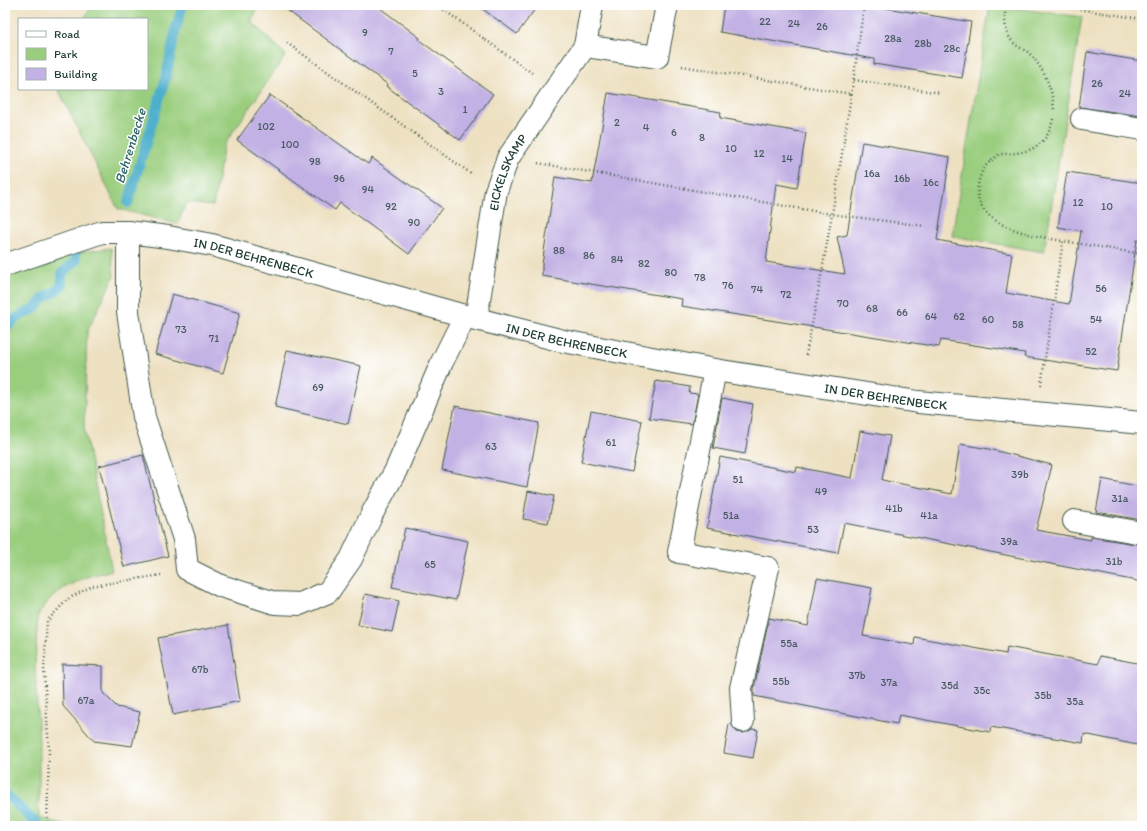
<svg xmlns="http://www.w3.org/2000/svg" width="1147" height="831" font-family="Itim,sans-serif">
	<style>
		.green { fill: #9ace7e; stroke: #5c8659 }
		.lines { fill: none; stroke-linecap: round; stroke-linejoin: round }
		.stream { stroke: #4dafcc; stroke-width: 10 }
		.building { fill: #c2b1e4 }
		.minor-casing { stroke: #3e5649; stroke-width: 24 }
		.path { stroke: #3e5649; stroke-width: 2.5; stroke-dasharray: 1 3; stroke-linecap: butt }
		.minor { stroke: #fff; stroke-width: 22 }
		.labels { text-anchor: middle; stroke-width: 3; stroke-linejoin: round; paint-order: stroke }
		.number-label { font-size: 11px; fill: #485a60 }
		.street-label { font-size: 13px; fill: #1f3d34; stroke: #fff }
		.water-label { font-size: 14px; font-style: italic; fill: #2f6569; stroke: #fff }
	</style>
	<rect width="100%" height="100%" fill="#fff"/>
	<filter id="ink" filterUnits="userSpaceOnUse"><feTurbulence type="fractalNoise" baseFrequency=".025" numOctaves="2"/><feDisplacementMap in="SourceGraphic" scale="8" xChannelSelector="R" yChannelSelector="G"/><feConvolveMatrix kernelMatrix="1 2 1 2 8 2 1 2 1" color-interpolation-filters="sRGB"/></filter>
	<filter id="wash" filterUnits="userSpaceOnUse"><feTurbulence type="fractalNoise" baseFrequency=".012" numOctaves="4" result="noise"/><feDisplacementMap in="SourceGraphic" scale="16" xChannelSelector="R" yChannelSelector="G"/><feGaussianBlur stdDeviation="0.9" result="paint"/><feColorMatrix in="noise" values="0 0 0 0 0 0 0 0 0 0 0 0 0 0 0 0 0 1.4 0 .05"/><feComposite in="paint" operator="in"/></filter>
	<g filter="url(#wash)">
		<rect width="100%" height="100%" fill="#eee1c2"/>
		<path class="green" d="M92,5H260L251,21L286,55L224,145L213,206L186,203L178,224L118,209L58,89H147V19H84Z
			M990,5L1082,17L1044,252L952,236Z
			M111,248L114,276L87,332L84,428L112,570L84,578L64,588L49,600L38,615L35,665L39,743V818L71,826H5V279L64,254Z"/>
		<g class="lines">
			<path class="stream" d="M128,203L166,77L176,28L183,5
				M5,328L18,317L34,309L45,297L55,292L62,285V273L76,261L75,250
				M5,794L39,826"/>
		</g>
		<g id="blocks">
			<path class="building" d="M280,5H376L420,38L419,40L493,94L460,140L386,86L387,84Z
				M477,5H538L517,34Z
				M724,5H868L971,22L962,78L874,64V59L720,32Z
				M1087,52L1142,61V116L1079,107Z
				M608,93L721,112L720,118L806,133L797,188L776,184L766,262L845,274L837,237L847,235L862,142L950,157L937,240L1012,254L1006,293L1069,304L1081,231L1058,227L1067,172L1142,183V241L1137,240L1117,371L1024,357L1025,353L941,340L939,347L738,315L681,306L682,299L542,276V265L555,177L592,183Z
				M270,95L368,164L372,158L442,208L409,254L340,203L335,210L237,140Z
				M172,294L240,313L223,373L155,354Z
				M287,350L361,366L348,424L275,407Z
				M656,381L690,387L689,393L698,394L692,424L649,418Z
				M722,398L753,404L745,454L713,448Z
				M455,406L539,423L527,487L442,470Z
				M591,411L642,421L632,472L581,462Z
				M860,431L890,436L882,480L952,494L960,444L989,449L1052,465L1036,530L1091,540V537L1142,545V582L844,523L838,553L707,528L720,457L796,472L797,467L852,478Z
				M143,455L168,556L124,567L99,466Z
				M1102,479L1142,487V520L1096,512Z
				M528,491L554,496L548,523L523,519Z
				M405,528L468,541L456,600L392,587Z
				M817,578L872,588L863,636L914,645L915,637L1006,654L1007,647L1098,664L1100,656L1142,664V746L1084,734L1083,743L991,727L990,732L899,715L897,724L754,696V689L769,618L808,626Z
				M365,594L399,601L392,632L358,625Z
				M228,625L240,701L173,715L158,638Z
				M62,664L103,666V693L117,707L140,712L132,746L94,741L63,706Z
				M729,724L732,725L737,732L743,733L752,729L758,730L753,758L724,753Z"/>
		</g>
	</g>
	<g filter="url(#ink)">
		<use href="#blocks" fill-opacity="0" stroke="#3e5649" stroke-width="1"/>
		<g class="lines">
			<defs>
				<g id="minor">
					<path d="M585,46L657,57L667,5"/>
					<path d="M1082,119L1142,129"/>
					<path d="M128,232V312L144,417L184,539L187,569L221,586L275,603L300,604L328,592L351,559L373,512L396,470L442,362L465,316"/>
					<path id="s1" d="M5,265L102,232H128L168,237L212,245L465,316L563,341L715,370L918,402L1142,423"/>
					<path id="s2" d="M476,319L496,191L508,158L585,46L592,5"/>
					<path d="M715,370L679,552L768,568L741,688L743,721"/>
					<path d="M1074,521L1142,533"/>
				</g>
			</defs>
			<use href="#minor" class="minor-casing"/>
			<path class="path" d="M437,5L532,73
				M1006,5C1004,18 1004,36 1016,45C1020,48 1025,50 1029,53C1044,69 1053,89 1054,111
				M1052,5L1142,19
				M287,43L473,175
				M682,66L851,94
				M854,80L941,93
				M1053,119C1047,149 1026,154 999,154C994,159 984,165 982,172C959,224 1029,235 1063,241
				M538,163L831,214L925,226
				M806,355C829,239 848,122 864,5
				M1041,385L1063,241L1142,254
				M47,826L49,751L44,671L47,621L68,599L92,586L161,575"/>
			<use href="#minor" class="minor"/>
		</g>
	</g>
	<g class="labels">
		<g class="number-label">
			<text x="765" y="25">22</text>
			<text x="794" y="27">24</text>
			<text x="822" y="30">26</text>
			<text x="365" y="36">9</text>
			<text x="893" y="42">28a</text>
			<text x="923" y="47">28b</text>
			<text x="952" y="52">28c</text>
			<text x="391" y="55">7</text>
			<text x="415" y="77">5</text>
			<text x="1097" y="87">26</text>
			<text x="441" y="95">3</text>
			<text x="1125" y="97">24</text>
			<text x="465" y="113">1</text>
			<text x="617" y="126">2</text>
			<text x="266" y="130">102</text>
			<text x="646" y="131">4</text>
			<text x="674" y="136">6</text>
			<text x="702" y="141">8</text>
			<text x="290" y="148">100</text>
			<text x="731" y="152">10</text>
			<text x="759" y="157">12</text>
			<text x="787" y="162">14</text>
			<text x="315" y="165">98</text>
			<text x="872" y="177">16a</text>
			<text x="339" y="182">96</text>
			<text x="902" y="182">16b</text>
			<text x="931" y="186">16c</text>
			<text x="368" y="193">94</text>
			<text x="1078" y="206">12</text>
			<text x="391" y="210">92</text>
			<text x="1107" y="210">10</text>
			<text x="414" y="226">90</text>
			<text x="559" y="254">88</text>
			<text x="589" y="259">86</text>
			<text x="617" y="263">84</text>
			<text x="644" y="267">82</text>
			<text x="671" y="276">80</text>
			<text x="700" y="281">78</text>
			<text x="728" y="289">76</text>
			<text x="1101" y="292">56</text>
			<text x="757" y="293">74</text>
			<text x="786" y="298">72</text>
			<text x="843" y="307">70</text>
			<text x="872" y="312">68</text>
			<text x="902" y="316">66</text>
			<text x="931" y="320">64</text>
			<text x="959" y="320">62</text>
			<text x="988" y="323">60</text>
			<text x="1096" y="323">54</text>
			<text x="1018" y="328">58</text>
			<text x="181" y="333">73</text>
			<text x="214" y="342">71</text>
			<text x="1091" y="355">52</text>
			<text x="318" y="391">69</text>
			<text x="611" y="446">61</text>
			<text x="491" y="450">63</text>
			<text x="1020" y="478">39b</text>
			<text x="738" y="483">51</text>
			<text x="821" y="495">49</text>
			<text x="1120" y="502">31a</text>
			<text x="894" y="512">41b</text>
			<text x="731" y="519">51a</text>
			<text x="929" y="519">41a</text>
			<text x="813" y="533">53</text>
			<text x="1009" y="545">39a</text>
			<text x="1114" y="565">31b</text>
			<text x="430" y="568">65</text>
			<text x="789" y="647">55a</text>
			<text x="200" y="673">67b</text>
			<text x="857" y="679">37b</text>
			<text x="781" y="685">55b</text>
			<text x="889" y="686">37a</text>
			<text x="950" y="689">35d</text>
			<text x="982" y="694">35c</text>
			<text x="1043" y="699">35b</text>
			<text x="86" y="704">67a</text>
			<text x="1075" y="705">35a</text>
		</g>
		<g class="street-label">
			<text dy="5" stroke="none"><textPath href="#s2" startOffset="151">EICKELSKAMP</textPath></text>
			<text dy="5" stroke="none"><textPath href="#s1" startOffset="257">IN DER BEHRENBECK</textPath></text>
			<text dy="5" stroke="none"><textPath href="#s1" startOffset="581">IN DER BEHRENBECK</textPath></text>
			<text dy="5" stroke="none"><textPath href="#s1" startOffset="905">IN DER BEHRENBECK</textPath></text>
		</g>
		<g class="water-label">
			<text transform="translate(130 146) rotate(-73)" y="5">Behrenbecke</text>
		</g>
	</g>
	<rect width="1147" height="831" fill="none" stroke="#fff" stroke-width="20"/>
	<rect x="18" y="18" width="130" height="72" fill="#ffffff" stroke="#a5b1ae"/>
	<rect x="26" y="31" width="20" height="6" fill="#ffffff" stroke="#a5b1ae"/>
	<text x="54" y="38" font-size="12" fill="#1f3d34">Road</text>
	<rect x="26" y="48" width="20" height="12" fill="#9ace7e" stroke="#a5b1ae"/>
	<text x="54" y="58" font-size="12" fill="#1f3d34">Park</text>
	<rect x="26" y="68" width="20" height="12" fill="#c2b1e4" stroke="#a5b1ae"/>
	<text x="54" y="78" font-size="12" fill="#1f3d34">Building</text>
</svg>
